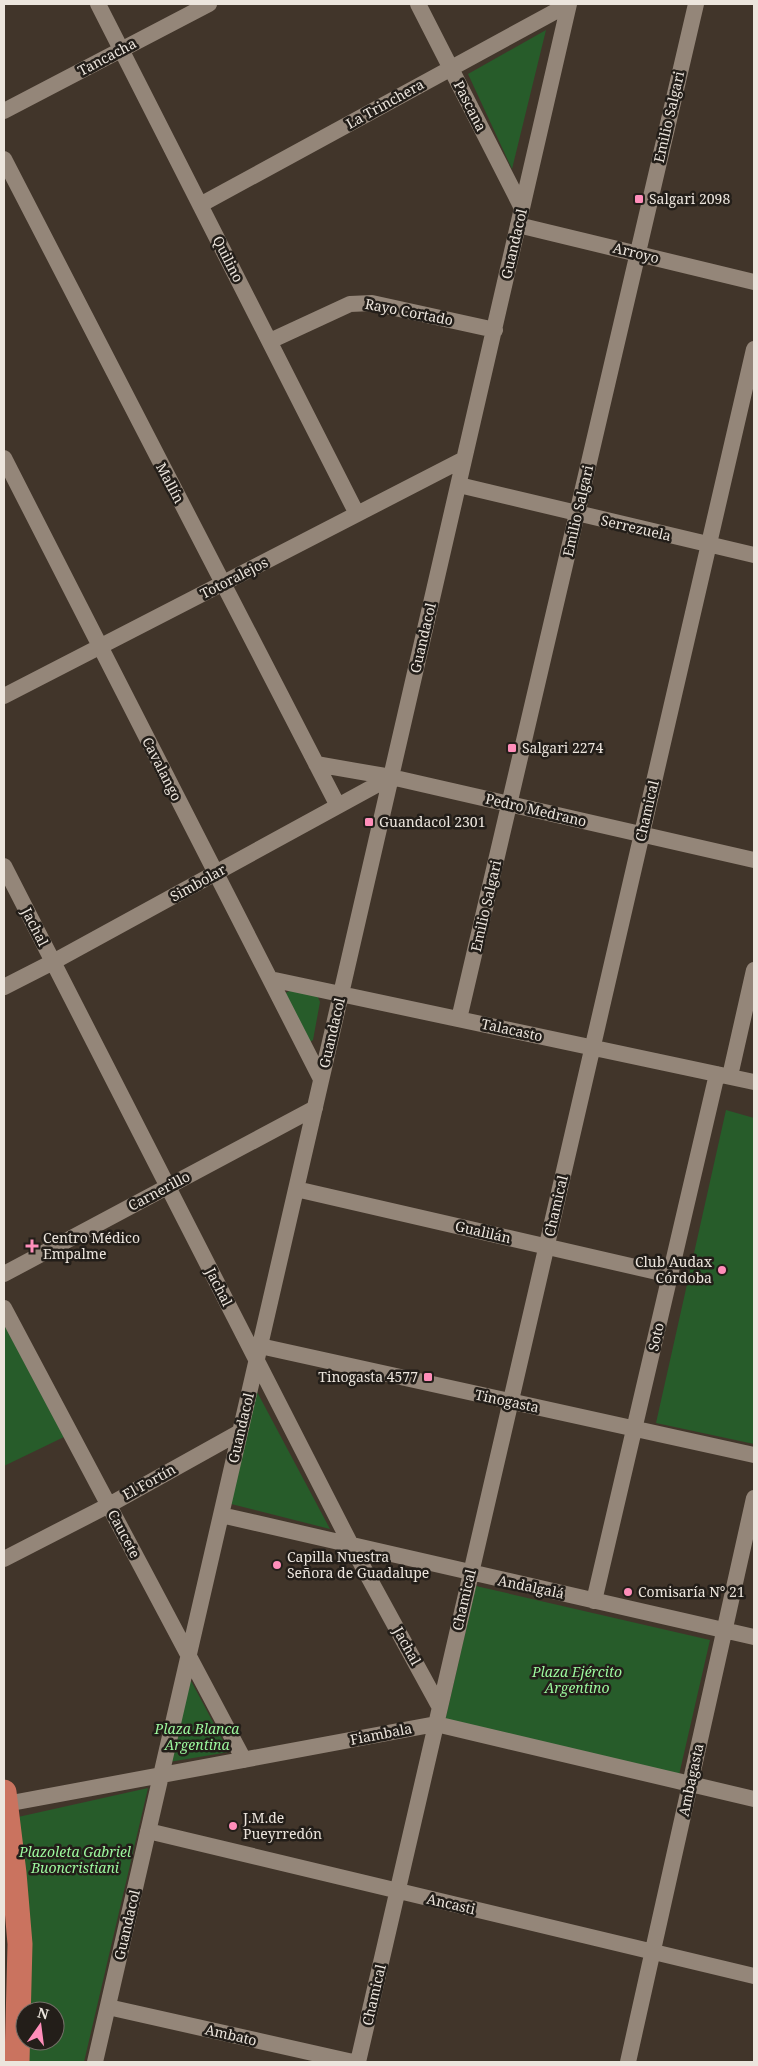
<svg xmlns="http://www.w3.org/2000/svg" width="758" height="2066" font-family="'Noto Serif',serif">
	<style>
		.green { fill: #275c2a }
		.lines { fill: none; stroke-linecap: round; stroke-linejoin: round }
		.street { stroke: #948679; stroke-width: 16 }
		.primary { stroke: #ca735f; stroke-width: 25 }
		.poi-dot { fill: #ff8eba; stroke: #231e19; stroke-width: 2 }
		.labels { text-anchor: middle; stroke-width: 5; stroke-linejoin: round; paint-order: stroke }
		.street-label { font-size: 14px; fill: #ece5dd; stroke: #231e19 }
		.poi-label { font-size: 14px; fill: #ece5dd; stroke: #231e19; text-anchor: start }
		.park-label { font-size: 14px; font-style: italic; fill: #9cf89e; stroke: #231e19 }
	</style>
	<rect width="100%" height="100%" fill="#41352a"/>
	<path class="green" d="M546,30L512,169L468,74Z
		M291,990L317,995L320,1002L313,1040L309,1043L284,994Z
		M726,1110L754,1118V1444L656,1423Z
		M4,1324L64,1437L4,1466Z
		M256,1390L330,1529L231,1504Z
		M476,1586L710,1640L679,1775L445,1721Z
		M190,1679L229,1752L169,1762Z
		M148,1788L84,2062H27V2041H55V2011H28L18,1817Z"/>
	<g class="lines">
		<path class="street" d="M98,4L357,514
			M418,4L522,208
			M4,111L209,4
			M4,159L338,806
			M200,205L569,4
			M518,225L754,282
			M270,341L350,304L372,303L495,330
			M4,458L321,1079
			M459,485L754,555
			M4,696L464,459
			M316,764L391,777L754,860
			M4,866L351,1545L439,1706
			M270,979L754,1082
			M4,987L53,962L391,777
			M459,1019L696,4
			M730,1076L754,970
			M296,1189L670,1275
			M4,1274L315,1108
			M4,1308L244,1760
			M260,1346L754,1455
			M221,1515L754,1637
			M4,1559L109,1505L240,1432
			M594,1601L717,1074
			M6,1804L436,1724L754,1799
			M148,1831L754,1976
			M108,2007L353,2062
			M95,2062L569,4
			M358,2062L754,349
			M628,2062L754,1498"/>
		<path class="primary" d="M4,1792L14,1873L20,1944L17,2062"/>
	</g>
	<g class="poi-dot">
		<rect x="634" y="194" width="10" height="10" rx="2.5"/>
		<rect x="507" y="743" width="10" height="10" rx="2.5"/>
		<rect x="364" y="817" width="10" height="10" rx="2.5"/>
		<path d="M29.5 1238.5h5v5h5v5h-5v5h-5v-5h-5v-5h5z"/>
		<circle cx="722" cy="1270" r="5"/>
		<rect x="423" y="1372" width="10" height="10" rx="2.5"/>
		<circle cx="277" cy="1565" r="5"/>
		<circle cx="628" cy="1592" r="5"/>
		<circle cx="233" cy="1826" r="5"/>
	</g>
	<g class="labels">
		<g class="street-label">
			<text transform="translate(107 57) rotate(-28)" y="5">Tancacha</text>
			<text transform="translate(385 104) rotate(-29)" y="5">La Trinchera</text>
			<text transform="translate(470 106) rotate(63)" y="5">Pascana</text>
			<text transform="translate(669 117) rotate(-77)" y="5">Emilio Salgari</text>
			<text transform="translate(514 244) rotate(-77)" y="5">Guandacol</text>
			<text transform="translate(636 253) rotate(14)" y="5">Arroyo</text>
			<text transform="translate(228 259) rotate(63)" y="5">Quilino</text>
			<text transform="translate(409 312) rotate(11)" y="5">Rayo Cortado</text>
			<text transform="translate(170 483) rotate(62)" y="5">Mallín</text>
			<text transform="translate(578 511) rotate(-77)" y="5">Emilio Salgari</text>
			<text transform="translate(636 528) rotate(13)" y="5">Serrezuela</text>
			<text transform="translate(234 578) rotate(-27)" y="5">Totoralejos</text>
			<text transform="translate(423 638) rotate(-77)" y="5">Guandacol</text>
			<text transform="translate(162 769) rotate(63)" y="5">Cavalango</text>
			<text transform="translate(536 810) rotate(13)" y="5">Pedro Medrano</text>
			<text transform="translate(647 811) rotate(-77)" y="5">Chamical</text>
			<text transform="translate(198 883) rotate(-29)" y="5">Simbolar</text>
			<text transform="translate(486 906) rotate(-77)" y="5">Emilio Salgari</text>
			<text transform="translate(35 927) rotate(63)" y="5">Jachal</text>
			<text transform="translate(512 1030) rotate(12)" y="5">Talacasto</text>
			<text transform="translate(332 1033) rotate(-77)" y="5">Guandacol</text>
			<text transform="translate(159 1191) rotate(-28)" y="5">Carnerillo</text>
			<text transform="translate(556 1206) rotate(-77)" y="5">Chamical</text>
			<text transform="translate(483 1232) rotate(13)" y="5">Gualilán</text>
			<text transform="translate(219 1287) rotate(63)" y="5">Jachal</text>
			<text transform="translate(656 1337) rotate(-77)" y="5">Soto</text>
			<text transform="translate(507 1401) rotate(12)" y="5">Tinogasta</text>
			<text transform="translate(241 1428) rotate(-77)" y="5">Guandacol</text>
			<text transform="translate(149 1482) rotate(-29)" y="5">El Fortín</text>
			<text transform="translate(124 1534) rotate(62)" y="5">Caucete</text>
			<text transform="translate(531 1587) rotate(12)" y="5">Andalgalá</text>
			<text transform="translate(464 1600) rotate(-77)" y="5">Chamical</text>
			<text transform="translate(407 1646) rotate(61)" y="5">Jachal</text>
			<text transform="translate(381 1734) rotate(-11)" y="5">Fiambala</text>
			<text transform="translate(691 1780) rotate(-78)" y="5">Ambagasta</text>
			<text transform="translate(451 1904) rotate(13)" y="5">Ancasti</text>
			<text transform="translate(127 1925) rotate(-77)" y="5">Guandacol</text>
			<text transform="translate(374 1995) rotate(-77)" y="5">Chamical</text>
			<text transform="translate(231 2035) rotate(13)" y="5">Ambato</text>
		</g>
		<g class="poi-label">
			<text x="649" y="204">Salgari 2098</text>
			<text x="522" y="753">Salgari 2274</text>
			<text x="379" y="827">Guandacol 2301</text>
			<text x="43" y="1243">Centro Médico<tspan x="43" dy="16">Empalme</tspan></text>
			<text x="712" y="1267" text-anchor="end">Club Audax<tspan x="712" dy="16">Córdoba</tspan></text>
			<text x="418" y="1382" text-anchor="end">Tinogasta 4577</text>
			<text x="287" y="1562">Capilla Nuestra<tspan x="287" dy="16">Señora de Guadalupe</tspan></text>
			<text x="638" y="1597">Comisaría N° 21</text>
			<text x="243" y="1823">J.M.de<tspan x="243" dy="16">Pueyrredón</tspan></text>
		</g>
		<g class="park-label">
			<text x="577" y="1677">Plaza Ejército<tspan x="577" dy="16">Argentino</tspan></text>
			<text x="197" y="1734">Plaza Blanca<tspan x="197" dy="16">Argentina</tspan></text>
			<text x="75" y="1857">Plazoleta Gabriel<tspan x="75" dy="16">Buoncristiani</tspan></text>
		</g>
	</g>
	<rect width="758" height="2066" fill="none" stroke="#ece5dd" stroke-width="10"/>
	<g transform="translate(40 2026) rotate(14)"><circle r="24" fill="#231e19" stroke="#736e67"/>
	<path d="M0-4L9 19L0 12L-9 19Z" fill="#ff8eba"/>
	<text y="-8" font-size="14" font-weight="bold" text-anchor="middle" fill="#ece5dd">N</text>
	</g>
</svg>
